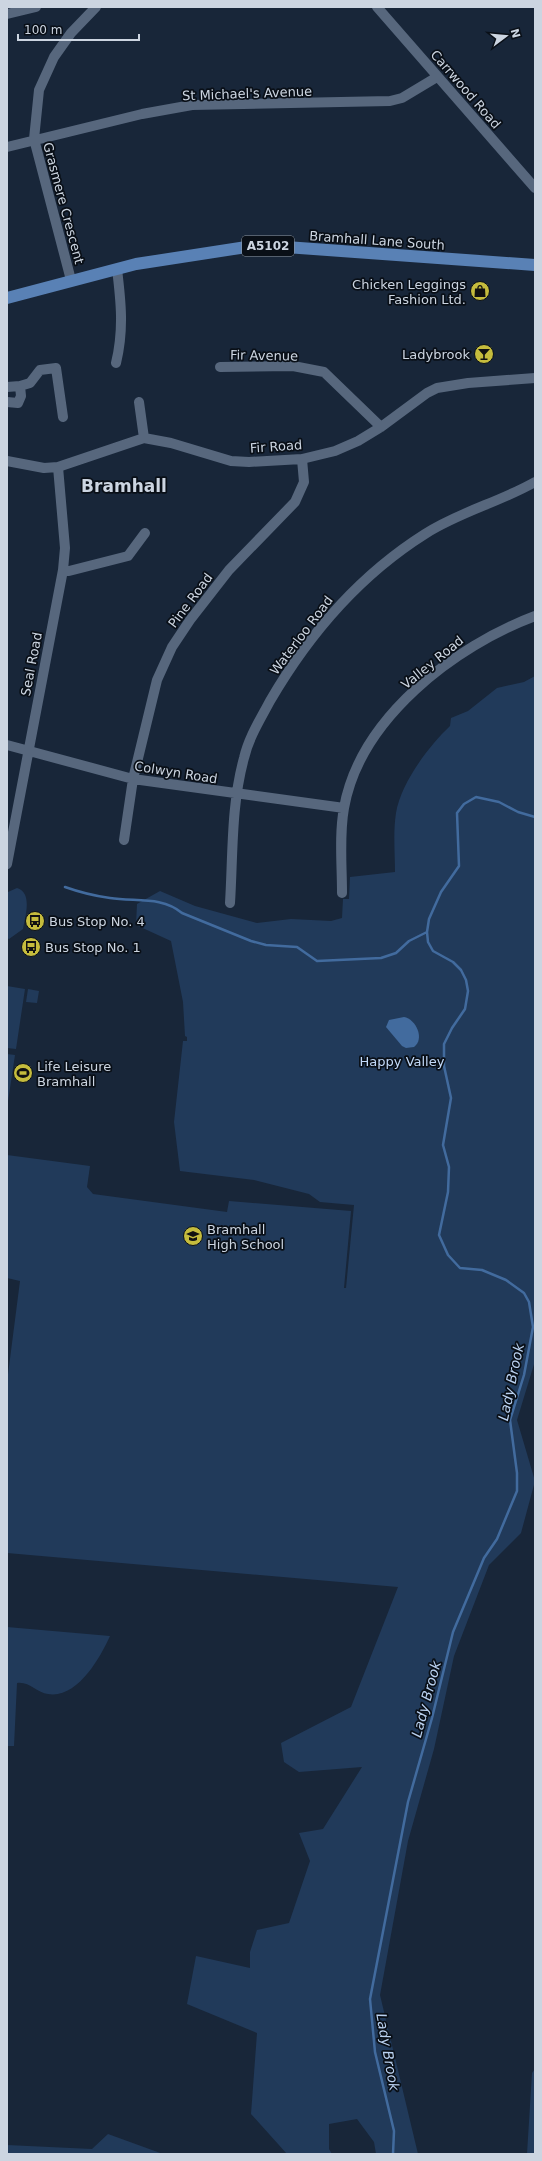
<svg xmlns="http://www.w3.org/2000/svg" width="542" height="2161" font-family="'DejaVu Sans',sans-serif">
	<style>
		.green { fill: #213a5a }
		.water { fill: #426b9e }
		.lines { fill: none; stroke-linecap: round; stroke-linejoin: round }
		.stream { stroke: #426b9e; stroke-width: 2.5 }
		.minor { stroke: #57677d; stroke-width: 10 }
		.major { stroke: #5981b5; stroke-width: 12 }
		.labels { text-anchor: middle; stroke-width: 3.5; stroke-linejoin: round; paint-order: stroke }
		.shield { fill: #090f17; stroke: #929aa4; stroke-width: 1 }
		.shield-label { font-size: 12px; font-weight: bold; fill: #ccd5e1 }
		.street-label { font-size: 13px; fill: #ccd5e1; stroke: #090f17 }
		.poi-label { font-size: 13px; fill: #ccd5e1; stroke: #090f17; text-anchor: start }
		.park-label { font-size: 13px; fill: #c3daf9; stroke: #090f17 }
		.water-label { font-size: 14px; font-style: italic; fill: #bad1f0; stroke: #090f17 }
		.district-label { font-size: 17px; font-weight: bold; fill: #ccd5e1; stroke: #090f17 }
	</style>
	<rect width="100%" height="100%" fill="#182639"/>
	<path class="green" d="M535,676V1361L517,1420L535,1481L521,1533L489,1565L454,1656L434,1749L408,1841L380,1995L418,2154H376L374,2142L357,2119L329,2124V2149L332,2154H287L251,2114L257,2033L187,2004L196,1956L250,1968V1952L257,1930L289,1923L310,1861L299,1833L323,1829L362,1767L299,1772L284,1762L281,1743L351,1707L398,1587L7,1553V1382L20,1281L7,1278V1155L90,1166L87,1187L93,1194L227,1212L229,1201L351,1211L344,1288H346L354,1205L320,1202L309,1194L254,1180L180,1171L174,1122L183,1041H187V1037L185,1036L183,1002L171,941L136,925L137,904L160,891L195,906L257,923L291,919L331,921L342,918L343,899H349L350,877L395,872C395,853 393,832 396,813C401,783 428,747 450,726L451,718L468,711L497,688L524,682Z
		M17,888C33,893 25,917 23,929L9,939L7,938V898L8,892Z
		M7,986L25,989L16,1049L7,1048Z
		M28,989L39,991L37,1003L26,1002Z
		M7,1054L15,1055L7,1108Z
		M7,1627L110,1636C100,1658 77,1699 48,1694C37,1693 29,1681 17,1683L14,1746H7Z
		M535,2069V2154H527L532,2073Z
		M108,2134L163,2154H7V2145L92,2149Z"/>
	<path class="water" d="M404,1017C416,1019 425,1039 414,1047L406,1048L402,1046L386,1027L389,1020Z"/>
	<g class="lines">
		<path class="stream" d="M65,887C79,892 95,896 110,898C135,902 162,896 182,913L251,941L266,945L297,947L317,961L381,958L396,953L409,941L427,932
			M393,2154L394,2131L375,2052L370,1999L408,1802L432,1718L453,1632L484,1558L497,1539L517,1491V1473L510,1420L524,1375L533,1327L529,1302L524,1293L506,1280L482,1270L460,1268L448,1255L439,1235L448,1192L449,1167L443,1145L451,1098L444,1066V1044L452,1028L465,1009L468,991L466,980L461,970L453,962L433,951L428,942L427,932L429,919L441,892L459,866L457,813L464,804L476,797L499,802L518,812L535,817"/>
		<path class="minor" d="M377,7L535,188
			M7,14L36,7
			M7,147L142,114L192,105L390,101L402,98L437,77
			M71,280L34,139L39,90L54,57L71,33L96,7
			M116,363C124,330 121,302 117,269
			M220,367L293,366L324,372L381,427
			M20,386L30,383L40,370L56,368L63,417
			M7,387L20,386L21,396L18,403L7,402
			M139,402L144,438
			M7,461L44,468L58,467L144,438L171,443L231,461L249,462L302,459L335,451L358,441L381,427L427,393L437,388L468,383L535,378
			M63,570L69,571L128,556L145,533
			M7,745L133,779L344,808
			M124,840L133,779L157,680L172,647L190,620L229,570L295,502L304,482L302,459
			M7,864L63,570L65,548L58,467
			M342,893C342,865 339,835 344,808C360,718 455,646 535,616
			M230,903C233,855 231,805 244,758C249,737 260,720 270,701C309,634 360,575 425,534C459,512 500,502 535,482"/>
		<path class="major" d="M7,298L136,264L253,246H272L535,265"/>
	</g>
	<defs>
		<symbol id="shop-disc" viewBox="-11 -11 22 22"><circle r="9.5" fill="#c5bc3d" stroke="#090f17"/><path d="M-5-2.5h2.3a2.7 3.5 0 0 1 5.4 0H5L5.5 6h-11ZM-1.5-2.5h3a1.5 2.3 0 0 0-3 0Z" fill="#111"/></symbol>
		<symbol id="bar-disc" viewBox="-11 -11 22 22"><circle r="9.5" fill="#c5bc3d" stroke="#090f17"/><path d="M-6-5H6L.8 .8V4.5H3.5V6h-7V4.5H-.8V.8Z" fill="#111"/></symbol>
		<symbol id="bus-disc" viewBox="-11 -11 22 22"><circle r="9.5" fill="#c5bc3d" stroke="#090f17"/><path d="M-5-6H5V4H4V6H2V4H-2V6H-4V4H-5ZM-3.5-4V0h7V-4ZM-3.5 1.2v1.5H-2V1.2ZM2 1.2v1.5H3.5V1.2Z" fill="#111"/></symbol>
		<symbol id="stadium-disc" viewBox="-11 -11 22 22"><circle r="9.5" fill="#c5bc3d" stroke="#090f17"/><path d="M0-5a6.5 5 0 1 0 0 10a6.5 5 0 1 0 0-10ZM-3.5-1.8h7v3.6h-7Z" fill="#111"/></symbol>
		<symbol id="school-disc" viewBox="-11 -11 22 22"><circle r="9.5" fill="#c5bc3d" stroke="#090f17"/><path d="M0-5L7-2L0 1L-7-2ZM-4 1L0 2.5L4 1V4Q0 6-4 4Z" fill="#111"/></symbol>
	</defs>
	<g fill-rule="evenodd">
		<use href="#shop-disc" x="469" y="280" width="22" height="22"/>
		<use href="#bar-disc" x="473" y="343" width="22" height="22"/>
		<use href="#bus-disc" x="24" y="910" width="22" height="22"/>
		<use href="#bus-disc" x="20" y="936" width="22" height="22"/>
		<use href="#stadium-disc" x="12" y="1062" width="22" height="22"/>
		<use href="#school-disc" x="182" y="1225" width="22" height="22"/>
	</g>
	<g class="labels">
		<rect class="shield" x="242" y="236" width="52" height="20" rx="3"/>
		<g class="shield-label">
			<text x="268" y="250">A5102</text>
		</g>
		<g class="street-label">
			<text transform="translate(466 89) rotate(49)" y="5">Carrwood Road</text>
			<text transform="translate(247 93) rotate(-2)" y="5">St Michael's Avenue</text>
			<text transform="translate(64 203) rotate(75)" y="5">Grasmere Crescent</text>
			<text transform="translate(377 240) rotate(4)" y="5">Bramhall Lane South</text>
			<text transform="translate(264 355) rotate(1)" y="5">Fir Avenue</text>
			<text transform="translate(276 446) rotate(-4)" y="5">Fir Road</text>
			<text transform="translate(190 600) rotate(-53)" y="5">Pine Road</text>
			<text transform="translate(301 635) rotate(-53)" y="5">Waterloo Road</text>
			<text transform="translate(432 662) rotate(-39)" y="5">Valley Road</text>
			<text transform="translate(31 664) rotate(-79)" y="5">Seal Road</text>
			<text transform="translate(176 772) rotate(9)" y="5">Colwyn Road</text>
		</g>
		<g class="poi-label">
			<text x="466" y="289" text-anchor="end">Chicken Leggings<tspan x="466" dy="15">Fashion Ltd.</tspan></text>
			<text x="470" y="359" text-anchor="end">Ladybrook</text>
			<text x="49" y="926">Bus Stop No. 4</text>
			<text x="45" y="952">Bus Stop No. 1</text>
			<text x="37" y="1071">Life Leisure<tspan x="37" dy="15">Bramhall</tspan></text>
			<text x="207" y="1234">Bramhall<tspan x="207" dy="15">High School</tspan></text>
		</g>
		<g class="park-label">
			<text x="402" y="1066">Happy Valley</text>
		</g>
		<g class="water-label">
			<text transform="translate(511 1382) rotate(-78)" y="5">Lady Brook</text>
			<text transform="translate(426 1699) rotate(-75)" y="5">Lady Brook</text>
			<text transform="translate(388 2052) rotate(80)" y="5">Lady Brook</text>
		</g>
		<g class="district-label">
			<text x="124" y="492">Bramhall</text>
		</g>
	</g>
	<rect width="542" height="2161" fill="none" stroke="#ccd5e1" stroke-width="16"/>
	<g transform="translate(506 36) rotate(74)" stroke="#090f17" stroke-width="3" paint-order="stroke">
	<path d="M0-3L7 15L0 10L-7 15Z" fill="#ccd5e1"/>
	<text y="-6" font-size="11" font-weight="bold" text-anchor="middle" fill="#ccd5e1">N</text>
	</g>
	<path d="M18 34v6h121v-6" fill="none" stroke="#ccd5e1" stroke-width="2"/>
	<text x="24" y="34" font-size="12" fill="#ccd5e1" stroke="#090f17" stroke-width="3" paint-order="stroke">100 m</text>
</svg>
